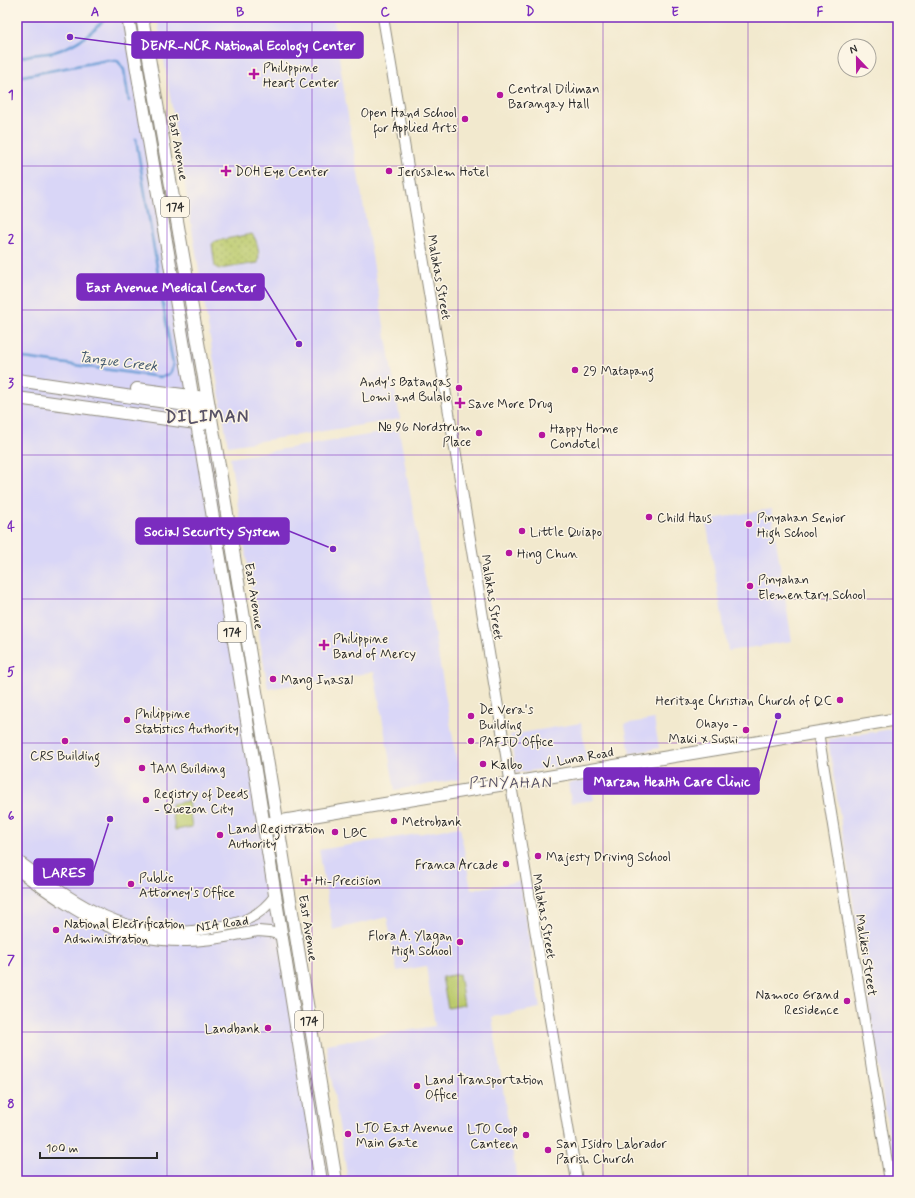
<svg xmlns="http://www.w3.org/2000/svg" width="915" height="1198" font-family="Mynerve,sans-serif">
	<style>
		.built { fill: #d9d6f7 }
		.grass { fill: url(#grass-dots); stroke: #737a4c }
		.pitch { fill: #bbca6d; stroke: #737a4c }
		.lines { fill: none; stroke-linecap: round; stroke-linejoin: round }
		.stream { stroke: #669dd4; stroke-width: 2.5 }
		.minor-casing { stroke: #8e8a7c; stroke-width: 12 }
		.major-casing { stroke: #8e8a7c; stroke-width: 14 }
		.minor { stroke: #fff; stroke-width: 10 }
		.major { stroke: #fff; stroke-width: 12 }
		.grid { fill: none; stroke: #7b2cbf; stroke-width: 1; stroke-opacity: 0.55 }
		.poi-dot { fill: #b5179e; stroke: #fcf5e5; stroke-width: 1.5 }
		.labels { text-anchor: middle; stroke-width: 3; stroke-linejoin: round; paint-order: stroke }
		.shield { fill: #fcf5e5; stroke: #6a6863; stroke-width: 1 }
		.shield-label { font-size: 12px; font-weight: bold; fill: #2b2b2b }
		.poi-label { font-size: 13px; fill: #2b2b2b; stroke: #fcf5e5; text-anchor: start }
		.street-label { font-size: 13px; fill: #2b2b2b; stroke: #fcf5e5 }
		.water-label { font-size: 14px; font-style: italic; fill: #43596f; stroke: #fcf5e5 }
		.quarter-label { font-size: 15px; letter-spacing: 1px; fill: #585266; stroke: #fcf5e5 }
		.district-label { font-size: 17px; font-weight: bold; letter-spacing: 1px; fill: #585266; stroke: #fcf5e5 }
		.leader { fill: none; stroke: #7b2cbf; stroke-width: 1.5 }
		.callout-dot { fill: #7b2cbf; stroke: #fcf5e5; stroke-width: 1.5 }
		.callout { fill: #7b2cbf; stroke: #7b2cbf; stroke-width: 1.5 }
		.callout-label { font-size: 14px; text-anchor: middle; font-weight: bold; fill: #fff }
		.neatline { fill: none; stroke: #7b2cbf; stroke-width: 1.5 }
		.grid-label { font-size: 13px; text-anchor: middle; font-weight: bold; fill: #7b2cbf }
	</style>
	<defs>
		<pattern id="grass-dots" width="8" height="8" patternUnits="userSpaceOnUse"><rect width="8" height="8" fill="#bbca6d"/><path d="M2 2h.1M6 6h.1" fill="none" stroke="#98a45a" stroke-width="1.8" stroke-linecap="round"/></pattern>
	</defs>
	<rect width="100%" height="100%" fill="#fcf5e5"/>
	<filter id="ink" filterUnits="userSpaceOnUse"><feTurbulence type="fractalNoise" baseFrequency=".025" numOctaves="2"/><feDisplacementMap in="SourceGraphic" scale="8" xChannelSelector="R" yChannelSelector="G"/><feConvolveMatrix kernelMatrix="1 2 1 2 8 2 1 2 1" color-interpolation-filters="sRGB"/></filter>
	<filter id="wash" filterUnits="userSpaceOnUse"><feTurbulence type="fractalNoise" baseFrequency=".012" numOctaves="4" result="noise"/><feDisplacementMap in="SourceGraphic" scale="16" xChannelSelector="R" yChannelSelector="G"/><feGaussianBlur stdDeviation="0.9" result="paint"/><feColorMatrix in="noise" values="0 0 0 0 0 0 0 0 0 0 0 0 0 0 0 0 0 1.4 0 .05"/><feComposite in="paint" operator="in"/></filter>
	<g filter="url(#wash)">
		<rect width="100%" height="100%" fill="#f2e9ce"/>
		<path class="built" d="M17,17H138L147,86L211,454L329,1181H17Z
			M157,17H333L346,104L400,419L228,446Z
			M399,430L460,779L395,790L374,672L268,689L230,458Z
			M771,509L792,641L728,651L706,520Z
			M654,719L659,748L630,754L625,724Z
			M581,723L587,762L516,773L510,735Z
			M898,728V1181H896L828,739Z
			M591,780L594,800L571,803L568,783Z
			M460,827L471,890L520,881L540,1008L492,1017L517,1181H348L326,1044L435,1026L426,966L397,971L387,917L333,930L319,850Z"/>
		<path class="grass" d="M252,234C258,240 260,256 258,263L219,269L215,267L212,244L215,241Z"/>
		<path class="pitch" d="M188,801L192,827L175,830L171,804Z
			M459,974L464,1005L448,1008L442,977Z"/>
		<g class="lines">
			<path class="stream" d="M17,59C29,53 42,55 54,52C77,45 91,33 107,17
				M17,77L108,60L118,61L124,70L129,101
				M17,357L160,377C169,376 171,373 173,365L136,139"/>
		</g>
	</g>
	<g filter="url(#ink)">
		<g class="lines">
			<defs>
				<path id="minor" d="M383,17L577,1181
					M818,732L890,1181
					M17,860C66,896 114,933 178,932C190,932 201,930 212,928C239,924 258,919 275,896
					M17,870C71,908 112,941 182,941C207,942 233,935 258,931L270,932L281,935"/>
				<path id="major" d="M128,17L239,671L321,1181
					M142,17L217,453L336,1181
					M17,380L200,407
					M137,389L198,397
					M17,398L203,424
					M270,823L898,719"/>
			</defs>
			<use href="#minor" class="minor-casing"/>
			<use href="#major" class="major-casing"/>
			<use href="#minor" class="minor"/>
			<use href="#major" class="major"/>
		</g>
	</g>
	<path class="grid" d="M167,17V1181M312,17V1181M458,17V1181M603,17V1181M748,17V1181M17,166H898M17,310H898M17,455H898M17,599H898M17,743H898M17,888H898M17,1032H898"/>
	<g class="poi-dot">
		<path d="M252 68h4v4h4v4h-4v4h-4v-4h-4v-4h4z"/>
		<circle cx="500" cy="95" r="4"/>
		<circle cx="465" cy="119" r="4"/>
		<path d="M224 165h4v4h4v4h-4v4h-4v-4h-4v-4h4z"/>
		<circle cx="389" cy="171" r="4"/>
		<circle cx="575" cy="370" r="4"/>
		<circle cx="459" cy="388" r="4"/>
		<path d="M458 397h4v4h4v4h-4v4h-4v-4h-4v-4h4z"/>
		<circle cx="479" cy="433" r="4"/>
		<circle cx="542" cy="435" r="4"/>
		<circle cx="649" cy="517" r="4"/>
		<circle cx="749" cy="524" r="4"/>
		<circle cx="522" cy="531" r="4"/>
		<circle cx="509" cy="553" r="4"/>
		<circle cx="750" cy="586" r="4"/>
		<path d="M322 639h4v4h4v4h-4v4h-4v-4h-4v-4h4z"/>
		<circle cx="273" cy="679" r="4"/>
		<circle cx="840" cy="700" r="4"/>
		<circle cx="471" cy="716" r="4"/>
		<circle cx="127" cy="720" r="4"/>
		<circle cx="746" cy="730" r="4"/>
		<circle cx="65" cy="741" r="4"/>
		<circle cx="471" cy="741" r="4"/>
		<circle cx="483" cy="764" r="4"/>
		<circle cx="142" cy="768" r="4"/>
		<circle cx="146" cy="800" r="4"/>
		<circle cx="394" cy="821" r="4"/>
		<circle cx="335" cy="832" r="4"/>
		<circle cx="220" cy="835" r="4"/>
		<circle cx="538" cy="856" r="4"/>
		<circle cx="506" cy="864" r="4"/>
		<path d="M304 874h4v4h4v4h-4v4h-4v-4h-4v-4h4z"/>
		<circle cx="131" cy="884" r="4"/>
		<circle cx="56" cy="930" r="4"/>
		<circle cx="460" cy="942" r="4"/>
		<circle cx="847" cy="1001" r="4"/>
		<circle cx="268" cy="1028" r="4"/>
		<circle cx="417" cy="1086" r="4"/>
		<circle cx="348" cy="1134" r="4"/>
		<circle cx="526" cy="1135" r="4"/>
		<circle cx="548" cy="1150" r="4"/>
	</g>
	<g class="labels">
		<g class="shield">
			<rect x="161" y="197" width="28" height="20" rx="3"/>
			<rect x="218" y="622" width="28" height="20" rx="3"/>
			<rect x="295" y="1011" width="28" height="20" rx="3"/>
		</g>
		<g class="shield-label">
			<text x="175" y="211">174</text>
			<text x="232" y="636">174</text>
			<text x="309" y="1025">174</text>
		</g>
		<g class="poi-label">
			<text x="263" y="72">Philippine<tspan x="263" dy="15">Heart Center</tspan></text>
			<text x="508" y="93">Central Diliman<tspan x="508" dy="15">Barangay Hall</tspan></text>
			<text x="457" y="117" text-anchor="end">Open Hand School<tspan x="457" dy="15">for Applied Arts</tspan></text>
			<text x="235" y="176">DOH Eye Center</text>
			<text x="397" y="176">Jerusalem Hotel</text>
			<text x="583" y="375">29 Matapang</text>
			<text x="451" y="386" text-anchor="end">Andy's Batangas<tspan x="451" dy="15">Lomi and Bulalo</tspan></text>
			<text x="468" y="408">Save More Drug</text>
			<text x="471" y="431" text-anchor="end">№ 96 Nordstrum<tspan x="471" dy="15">Place</tspan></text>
			<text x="550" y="433">Happy Home<tspan x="550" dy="15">Condotel</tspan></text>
			<text x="657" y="522">Child Haus</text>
			<text x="757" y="522">Pinyahan Senior<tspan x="757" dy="15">High School</tspan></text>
			<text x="530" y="536">Little Quiapo</text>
			<text x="517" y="558">Hing Chun</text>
			<text x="758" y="584">Pinyahan<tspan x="758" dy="15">Elementary School</tspan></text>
			<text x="333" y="643">Philippine<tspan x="333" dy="15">Band of Mercy</tspan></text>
			<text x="281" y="684">Mang Inasal</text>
			<text x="832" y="705" text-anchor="end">Heritage Christian Church of QC</text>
			<text x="479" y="714">De Vera's<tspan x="479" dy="15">Building</tspan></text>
			<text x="135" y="718">Philippine<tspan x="135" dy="15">Statistics Authority</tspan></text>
			<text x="738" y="728" text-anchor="end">Ohayo -<tspan x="738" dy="15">Maki x Sushi</tspan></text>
			<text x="479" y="746">PAFID Office</text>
			<text x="65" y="760" text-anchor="middle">CRS Building</text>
			<text x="491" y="769">Kalbo</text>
			<text x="150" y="773">TAM Building</text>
			<text x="154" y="798">Registry of Deeds<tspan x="154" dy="15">- Quezon City</tspan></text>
			<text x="402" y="826">Metrobank</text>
			<text x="228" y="833">Land Registration<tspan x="228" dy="15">Authority</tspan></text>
			<text x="343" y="837">LBC</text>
			<text x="546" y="861">Majesty Driving School</text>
			<text x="498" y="869" text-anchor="end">Franca Arcade</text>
			<text x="139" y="882">Public<tspan x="139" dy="15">Attorney's Office</tspan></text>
			<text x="315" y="885">Hi-Precision</text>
			<text x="64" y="928">National Electrification<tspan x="64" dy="15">Administration</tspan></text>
			<text x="452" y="940" text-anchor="end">Flora A. Ylagan<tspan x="452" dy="15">High School</tspan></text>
			<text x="839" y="999" text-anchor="end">Namoco Grand<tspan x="839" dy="15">Residence</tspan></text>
			<text x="260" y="1033" text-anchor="end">Landbank</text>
			<text x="425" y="1084">Land Transportation<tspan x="425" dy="15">Office</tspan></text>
			<text x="356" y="1132">LTO East Avenue<tspan x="356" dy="15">Main Gate</tspan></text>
			<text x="518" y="1133" text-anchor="end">LTO Coop<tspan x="518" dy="15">Canteen</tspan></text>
			<text x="556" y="1148">San Isidro Labrador<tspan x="556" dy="15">Parish Church</tspan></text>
		</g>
		<g class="street-label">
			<text transform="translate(179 147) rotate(80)" y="5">East Avenue</text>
			<text transform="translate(440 277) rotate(80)" y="5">Malakas Street</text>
			<text transform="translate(255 596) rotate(81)" y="5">East Avenue</text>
			<text transform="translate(493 597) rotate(81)" y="5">Malakas Street</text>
			<text transform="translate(578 757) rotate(-10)" y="5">V. Luna Road</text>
			<text transform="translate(545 916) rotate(80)" y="5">Malakas Street</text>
			<text transform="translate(222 923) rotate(-8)" y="5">NIA Road</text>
			<text transform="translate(309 928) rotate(81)" y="5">East Avenue</text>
			<text transform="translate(867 955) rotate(81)" y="5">Maliksi Street</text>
		</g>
		<g class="water-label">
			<text transform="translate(118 361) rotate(7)" y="5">Tanque Creek</text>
		</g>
		<g class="quarter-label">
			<text x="511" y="788">PINYAHAN</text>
		</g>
		<g class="district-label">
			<text x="207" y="422">DILIMAN</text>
		</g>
	</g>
	<path class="leader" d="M70 37L132 45M299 344L264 287M333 549L289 531M778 716L759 781M110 819L93 872"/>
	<g class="callout-dot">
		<circle cx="70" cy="37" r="4"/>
		<circle cx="299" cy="344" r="4"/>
		<circle cx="333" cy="549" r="4"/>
		<circle cx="778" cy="716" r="4"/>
		<circle cx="110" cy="819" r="4"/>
	</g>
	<g class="callout">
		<rect x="132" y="32" width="231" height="26" rx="4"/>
		<rect x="77" y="274" width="187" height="26" rx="4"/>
		<rect x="136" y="518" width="153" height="26" rx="4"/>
		<rect x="584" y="768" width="175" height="26" rx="4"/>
		<rect x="34" y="859" width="59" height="26" rx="4"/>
	</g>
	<g class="callout-label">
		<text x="248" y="50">DENR-NCR National Ecology Center</text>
		<text x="171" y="292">East Avenue Medical Center</text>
		<text x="212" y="536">Social Security System</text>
		<text x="672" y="786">Marzan Health Care Clinic</text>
		<text x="64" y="877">LARES</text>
	</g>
	<rect width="915" height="1198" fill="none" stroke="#fcf5e5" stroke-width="44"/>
	<g transform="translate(857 58) rotate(338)"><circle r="19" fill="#fcf5e5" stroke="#a8a49b"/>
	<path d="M0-3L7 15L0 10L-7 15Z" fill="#b5179e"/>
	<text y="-6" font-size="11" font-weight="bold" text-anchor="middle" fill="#2b2b2b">N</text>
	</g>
	<path d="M40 1152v6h117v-6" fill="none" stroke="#2b2b2b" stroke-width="2"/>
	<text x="46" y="1152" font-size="12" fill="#2b2b2b" stroke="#fcf5e5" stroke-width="3" paint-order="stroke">100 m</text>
	<rect x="22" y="22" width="871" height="1154" class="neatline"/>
	<g class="grid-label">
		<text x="95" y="16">A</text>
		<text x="240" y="16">B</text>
		<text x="385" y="16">C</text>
		<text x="530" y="16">D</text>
		<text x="675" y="16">E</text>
		<text x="820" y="16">F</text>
		<text x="11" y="99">1</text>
		<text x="11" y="243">2</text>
		<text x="11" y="387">3</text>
		<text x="11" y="531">4</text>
		<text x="11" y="676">5</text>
		<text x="11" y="820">6</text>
		<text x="11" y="964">7</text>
		<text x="11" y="1108">8</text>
	</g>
</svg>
